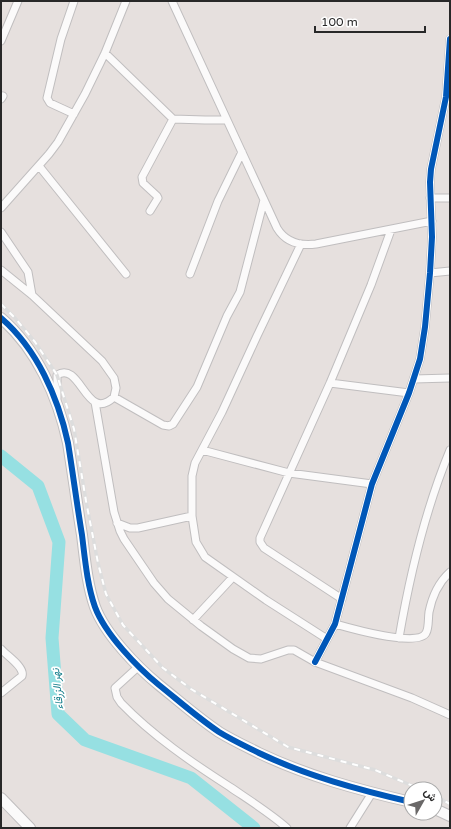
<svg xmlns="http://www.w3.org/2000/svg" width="451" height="829" font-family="'Varela Round',Vazirmatn,sans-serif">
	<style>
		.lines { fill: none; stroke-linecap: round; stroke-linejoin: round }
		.river { stroke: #96e0e2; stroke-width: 13 }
		.street-casing { stroke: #c0bebf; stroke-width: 9 }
		.secondary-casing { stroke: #c0bebf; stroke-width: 12 }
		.street { stroke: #fbfafa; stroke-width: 7 }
		.secondary { stroke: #fbfafa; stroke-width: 10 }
		.rail-casing { stroke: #ddd; stroke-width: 3.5 }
		.rail { stroke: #fff; stroke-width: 2; stroke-dasharray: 6; stroke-linecap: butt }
		.cycleway-casing { stroke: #fff; stroke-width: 8 }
		.cycleway { stroke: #0057b8; stroke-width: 6 }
		.labels { text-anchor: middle; stroke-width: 3.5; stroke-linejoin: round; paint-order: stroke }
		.water-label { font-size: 11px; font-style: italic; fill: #177f8c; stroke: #fff }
	</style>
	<rect width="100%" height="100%" fill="#e6e0de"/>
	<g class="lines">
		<path class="river" d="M1,456L38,486L59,542L52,638L58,714L85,740L191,778L254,828"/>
		<defs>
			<path id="street" d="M74,1L61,39L47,98L50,103L74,114
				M172,1L277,228C286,243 300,246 316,244L432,221
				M1,41L18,1
				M105,53L173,119
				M1,99L3,96
				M39,166L126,274
				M430,198H450
				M1,208L49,154L58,142L85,94L105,53L126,1
				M150,211L158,198L157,196L143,183L142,177L173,119L205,120H227
				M1,232L28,272L32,295
				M301,244L257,336L222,412L195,463L192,476V516L196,542L205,557L266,600L327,639
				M1,270L32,295L102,361L114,378L116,388L114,397
				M430,273L450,271
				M190,274L218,201L242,152
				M414,379L450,378
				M330,383L409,393
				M57,398V375C81,360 86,424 114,397L163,425L169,426L173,424L197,387L227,316L240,292L264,200
				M95,402L114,512L120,531L124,539L154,583L168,599L201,626L233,649L249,658L261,659L288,650H294L315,662L412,698L450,715
				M202,450L289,473L372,484
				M117,523L130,528H138L192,516
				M342,599L264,548L260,542V538L330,383L371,285L391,230
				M193,620L233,577
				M335,624C349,628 418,648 426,633C429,628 428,619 429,612C432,597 439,582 450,572
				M399,638C410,574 425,510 450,450
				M1,649C7,656 25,667 22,676L1,693
				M315,662L335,624L372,484L409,393L420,359L425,327L430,273L432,237L430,182L431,169L446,97L450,39
				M138,667L115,688L117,697L121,703C153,736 191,762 230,787C249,800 270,813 287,828
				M350,828L372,793"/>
			<path id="secondary" d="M1,318C37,349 58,397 68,443C73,474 77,505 82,535C85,559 87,584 95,607C105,634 137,667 159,685C179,701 198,718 219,732C232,740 245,746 259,753C307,776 359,790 411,802
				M1,798L30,828
				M435,809L450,816"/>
		</defs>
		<use href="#street" class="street-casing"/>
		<use href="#secondary" class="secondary-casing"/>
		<use href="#street" class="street"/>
		<use href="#secondary" class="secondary"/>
		<defs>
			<path id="rail" d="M1,304L15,318L35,342L57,375L74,429L86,501L98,563L106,594L123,625L163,668L191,689L288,747L375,770L420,789
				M435,796L450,804"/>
		</defs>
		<use href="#rail" class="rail-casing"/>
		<use href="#rail" class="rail"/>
		<defs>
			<path id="cycleway" d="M1,318C37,349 58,397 68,443C73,474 77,505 82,535C85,559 87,584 95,607C105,634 137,667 159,685C179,701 198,718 219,732C232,740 245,746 259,753C307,776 359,790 411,802
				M315,662L335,624L372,484L409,393L420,359L425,327L430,273L432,237L430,182L431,169L446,97L450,39"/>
		</defs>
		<use href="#cycleway" class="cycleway-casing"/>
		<use href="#cycleway" class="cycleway"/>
	</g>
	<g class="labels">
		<g class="water-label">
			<text transform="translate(57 689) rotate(-96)" y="4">نهر الزرقاء</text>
		</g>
	</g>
	<rect width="451" height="829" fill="none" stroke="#282828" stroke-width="4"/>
	<g transform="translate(423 801) rotate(51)"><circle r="19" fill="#ffffff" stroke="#a9a9a9"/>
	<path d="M0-3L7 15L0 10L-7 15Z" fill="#6a6868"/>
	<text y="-6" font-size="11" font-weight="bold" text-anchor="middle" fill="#282828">ش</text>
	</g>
	<path d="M315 26v6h110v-6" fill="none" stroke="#282828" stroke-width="2"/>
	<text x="321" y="26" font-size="12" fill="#282828" stroke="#ffffff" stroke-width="3" paint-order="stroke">100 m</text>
</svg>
